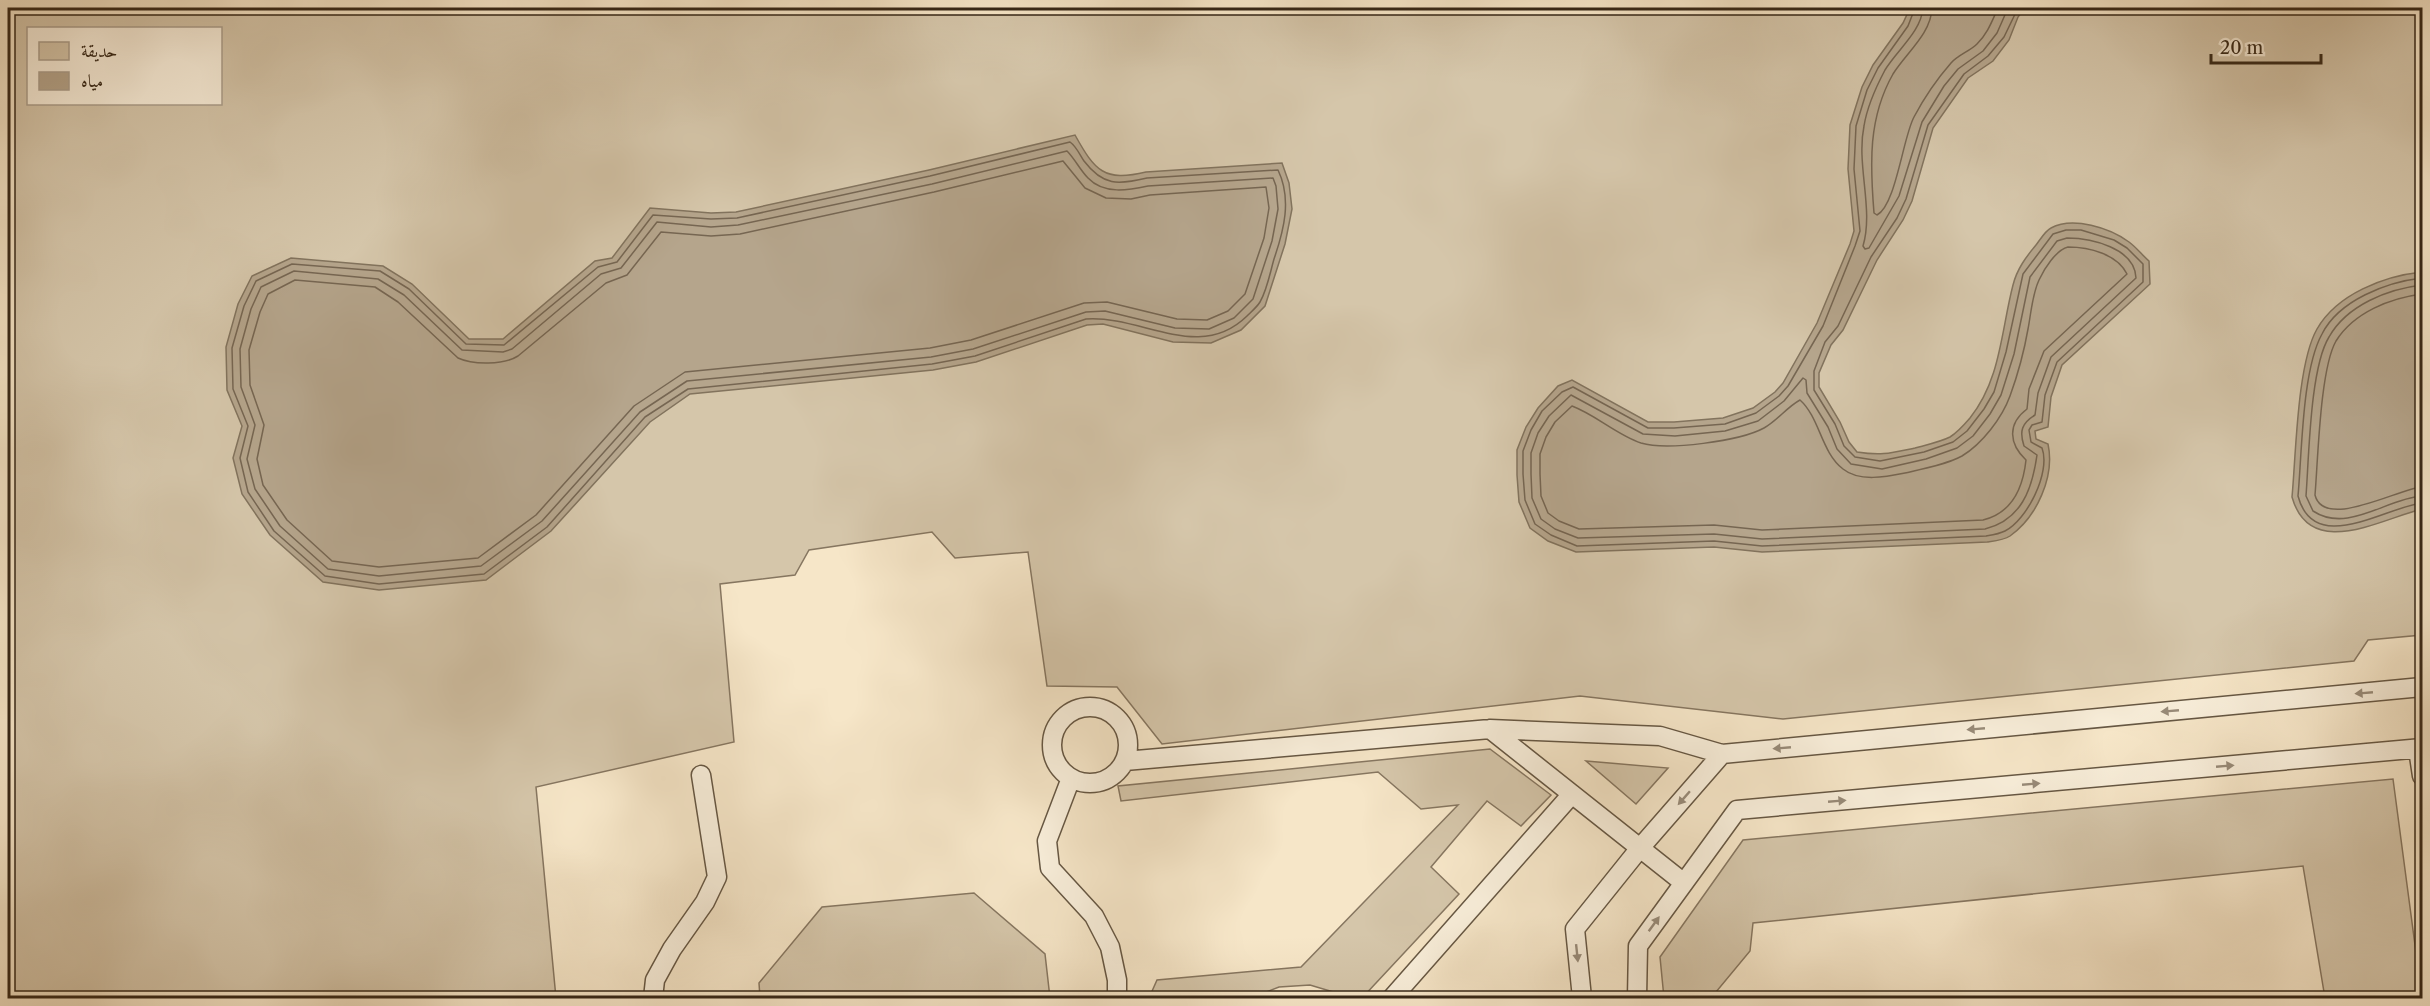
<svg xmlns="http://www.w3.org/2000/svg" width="2430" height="1006" font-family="'Libre Caslon Text',Amiri,serif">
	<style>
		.green { fill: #d5c6aa; stroke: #867660; stroke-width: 1.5; fill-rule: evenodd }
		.water { fill: #b5a58c; stroke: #82735d; stroke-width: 1.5 }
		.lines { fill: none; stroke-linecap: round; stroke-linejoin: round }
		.shore { stroke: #766652; stroke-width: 1.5 }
		.lane-casing { stroke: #665743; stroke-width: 21 }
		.lane { stroke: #f9efdb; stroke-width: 18 }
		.oneway { fill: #988b79 }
	</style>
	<rect width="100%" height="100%" fill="#f6e6c8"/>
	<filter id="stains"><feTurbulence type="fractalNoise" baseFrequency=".00333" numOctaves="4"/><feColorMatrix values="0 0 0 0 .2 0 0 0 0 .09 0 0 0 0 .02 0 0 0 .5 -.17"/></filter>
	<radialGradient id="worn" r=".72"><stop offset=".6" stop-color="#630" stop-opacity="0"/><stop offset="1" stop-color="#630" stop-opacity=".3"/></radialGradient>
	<path class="green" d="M8,8H2422V635L2368,640L2354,661L1783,719L1580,696L1162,744L1117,687L1047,686L1028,552L955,558L932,532L809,550L795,575L720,584L734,742L536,787L556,998H8ZM28,28H220V104H28Z
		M1490,749L1551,795L1521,826L1487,801L1431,867L1459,894L1362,998H1347L1340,994L1310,985L1279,987L1251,998H1149L1157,980L1301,967L1458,805L1421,809L1378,772L1121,801L1118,786Z
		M1586,761L1668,768L1636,804Z
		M2393,779L2422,998H2325L2303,866L1753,923L1750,951L1711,998H1664L1660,957L1743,840Z
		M974,893L1045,954L1050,998H760L759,983L822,907Z"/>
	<path class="water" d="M1910,8H2025L2018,17L2009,40L1993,61L1968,78L1933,128L1912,201L1903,220L1877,260L1843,330L1831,345L1819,373V387L1840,422L1849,442L1857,452C1882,456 1891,453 1915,448C1926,445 1940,442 1950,437C1958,432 1964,425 1970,418C2001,379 2001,331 2013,285C2017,269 2026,257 2036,245C2040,240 2045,231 2051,228C2073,216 2110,228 2129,242C2136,247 2142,255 2149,261L2150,284L2062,365L2051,397L2048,427L2035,431L2036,439L2048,444C2055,476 2037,517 2010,536C2004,540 1994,541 1987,542L1762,552L1714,547L1576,552L1548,541L1530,528L1519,502L1517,475V450L1526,427L1538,408L1558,386L1572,380L1648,422H1674L1723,418L1753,408L1775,392L1783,383L1817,323L1850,244L1854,231L1848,169L1850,125L1862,87L1873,65L1903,23Z
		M1075,135C1095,171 1104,182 1146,172L1282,163L1289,183L1292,209L1285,244L1265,306L1241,330L1211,343L1173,342L1103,324L1087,325L976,362L933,370L690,394L650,422L551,531L486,580L379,590L323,582L270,535L242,494L233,458L242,426L227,390L226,347L238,304L252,276L291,258L383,266L412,284L469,339H503L595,261L612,258L650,208L711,213L736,212L929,170Z
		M2422,272V509C2381,519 2310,561 2292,497C2296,455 2297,364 2317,329C2337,294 2384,276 2422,272Z"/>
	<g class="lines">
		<path class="shore" d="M1915,8L1908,26L1878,68L1867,90L1856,126L1854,169L1860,231L1855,246L1823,326L1788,386L1779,396L1756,413L1725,424L1674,428H1648L1573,387L1562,392L1542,411L1531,430L1523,451V474L1525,500L1535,524L1551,535L1577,546L1714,541L1762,546L1986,536C1992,535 1999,534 2005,531C2027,520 2051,472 2042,448L2031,442L2029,430L2032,425L2042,422L2045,395L2057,362L2143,282V264L2127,248L2114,240L2081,230H2066L2053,234L2023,274L2006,352L1994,392L1984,409L1967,431L1953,442L1924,452L1880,461L1855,457L1844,446L1835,424L1814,390V371L1825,342L1838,326L1871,257L1897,218L1906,199L1928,125L1964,74L1988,56L2004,37L2018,8
			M1923,8C1921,32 1897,50 1885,70C1876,87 1867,107 1864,126C1856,165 1874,209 1863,246L1865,249L1869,248L1899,196L1922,122L1944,86L1958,69L1983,51L1997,33L2008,8
			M1932,8C1931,34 1906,53 1893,74C1868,118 1870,164 1874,213L1877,215C1896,205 1903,137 1914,117C1924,98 1937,79 1951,63C1958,55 1970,51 1977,44C1988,33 1992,21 1998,8
			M1070,142C1076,146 1080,155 1084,161C1103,186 1118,185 1147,178L1278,170C1292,199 1284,230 1274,259C1270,273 1267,290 1260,302C1257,307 1251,312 1247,316C1199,363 1142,315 1086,319L975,356L932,364L688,389L645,417L547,527L484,574L379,584L325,576L274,531L248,492L240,458L248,426L233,389L232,348L244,306L256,281L292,264L380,271L409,289L466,344L504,345L598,267L617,262L653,215L711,219L737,218L930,176Z
			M1067,151C1075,159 1080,170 1088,178C1104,195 1129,190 1148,186L1273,178L1276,186L1278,209L1272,241L1253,299L1234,318L1209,329L1175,328L1105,311L1086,312L973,349L931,357L687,381L640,412L542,521L481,566L379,576L328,569L280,526L255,489L247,459L255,425L241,387L240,349L251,309L261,287L294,271L378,279L404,295L462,350L503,352L512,349L601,274L621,268L657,222L711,227L738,225L932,184Z
			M1063,161L1085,188L1106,198L1131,199L1150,195L1266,187L1269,208L1264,238L1245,294L1228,311L1207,320L1177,319L1107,302L1084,303L971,340L930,348L685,372L634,406L536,515L478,558L379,567L332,561L287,520L263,485L257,459L264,425L250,385L249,350L260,312L268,294L295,280L375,287L398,302L458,358C473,365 504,365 518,356L606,283L627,275L661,232L711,236L740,234L934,192Z
			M2067,238C2091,238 2135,248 2136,278L2051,357L2038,393L2035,415C2022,423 2019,431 2024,446L2037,455C2032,490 2021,520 1985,529L1762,539L1714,534L1578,538L1555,529L1541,519L1532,498L1531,474V453L1538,433L1549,416L1571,395L1643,434L1675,436L1725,431L1758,421L1784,401L1803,378L1806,380L1807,393L1828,427L1837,449L1851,464L1882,469L1926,459L1957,448L1973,436L1990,414L2001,395L2014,354L2030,277L2057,241Z
			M2068,247C2089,247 2117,254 2127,274L2044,351L2029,389L2027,409C2007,424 2009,444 2026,460C2023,488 2012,513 1983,520L1762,530L1714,525L1579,529L1559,521L1548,513L1541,496L1540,474V454L1546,437L1555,422L1572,406C1596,415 1617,435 1641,443C1667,451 1740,441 1764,428C1777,421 1787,407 1800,400C1820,418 1821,452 1843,469C1859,482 1886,477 1905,473C1923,469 1945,465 1962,456C1982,444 2002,418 2010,396C2018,374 2024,352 2028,329C2031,314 2032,295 2039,280C2044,269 2056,250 2068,247Z
			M2422,278C2387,282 2339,300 2322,334C2302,370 2302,453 2298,496C2314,557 2386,507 2422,503
			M2422,285C2388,289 2347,305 2329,337C2310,368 2309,457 2306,496L2313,511C2348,534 2387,498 2422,496
			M2422,294C2391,298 2354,312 2336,341C2320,369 2318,460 2315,495C2324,531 2400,488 2422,487"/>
		<defs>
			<path id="lane" d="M1052 745a38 38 0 1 1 76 0a38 38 0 1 1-76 0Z
				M1490,729L1684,883
				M2418,749L2422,776
				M1125,761L1490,729L1660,736L1722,754L2422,687
				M1071,778L1047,841L1050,868L1094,916L1110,947L1117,980V998
				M653,998L655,980L672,949L705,902L717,877L701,775
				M1392,998L1572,794
				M1582,998L1575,929L1640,848L1722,754
				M1637,998L1638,946L1737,810L2422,748"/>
		</defs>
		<use href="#lane" class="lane-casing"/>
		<use href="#lane" class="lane"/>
	</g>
	<defs><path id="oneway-solid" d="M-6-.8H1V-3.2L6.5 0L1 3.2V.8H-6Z" transform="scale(1.5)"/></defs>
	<g class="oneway">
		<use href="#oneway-solid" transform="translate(2364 693) rotate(175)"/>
		<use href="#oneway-solid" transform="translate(2170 711) rotate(175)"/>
		<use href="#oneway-solid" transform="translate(1976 729) rotate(175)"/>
		<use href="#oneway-solid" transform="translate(1782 748) rotate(175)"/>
		<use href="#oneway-solid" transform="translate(2225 766) rotate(-5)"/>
		<use href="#oneway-solid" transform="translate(2031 784) rotate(-5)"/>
		<use href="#oneway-solid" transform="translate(1684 798) rotate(131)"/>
		<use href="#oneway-solid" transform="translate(1837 801) rotate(-5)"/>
		<use href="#oneway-solid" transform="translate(1654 924) rotate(-54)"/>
		<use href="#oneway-solid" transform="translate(1577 953) rotate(84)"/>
	</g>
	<rect width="2430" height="1006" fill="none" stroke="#f6e6c8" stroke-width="30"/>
	<rect x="9" y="9" width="2412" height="988" fill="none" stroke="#362717" stroke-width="3"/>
	<rect x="15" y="15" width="2400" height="976" fill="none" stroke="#362717" stroke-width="1.5"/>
	<rect x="27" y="27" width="195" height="78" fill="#f9efdb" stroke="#ab9f8d" stroke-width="1.5"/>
	<rect x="39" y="42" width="30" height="18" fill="#d5c6aa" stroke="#ab9f8d" stroke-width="1.5"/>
	<text x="81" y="57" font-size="18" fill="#362717">حديقة</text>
	<rect x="39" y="72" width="30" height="18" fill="#b5a58c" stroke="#ab9f8d" stroke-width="1.5"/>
	<text x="81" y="87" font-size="18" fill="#362717">مياه</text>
	<path d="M2211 54v9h110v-9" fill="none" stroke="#362717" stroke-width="3"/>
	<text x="2220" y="54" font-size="18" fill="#362717" stroke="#f9efdb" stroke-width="4.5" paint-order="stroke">20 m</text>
	<rect width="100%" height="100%" filter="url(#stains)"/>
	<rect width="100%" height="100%" fill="url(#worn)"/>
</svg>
